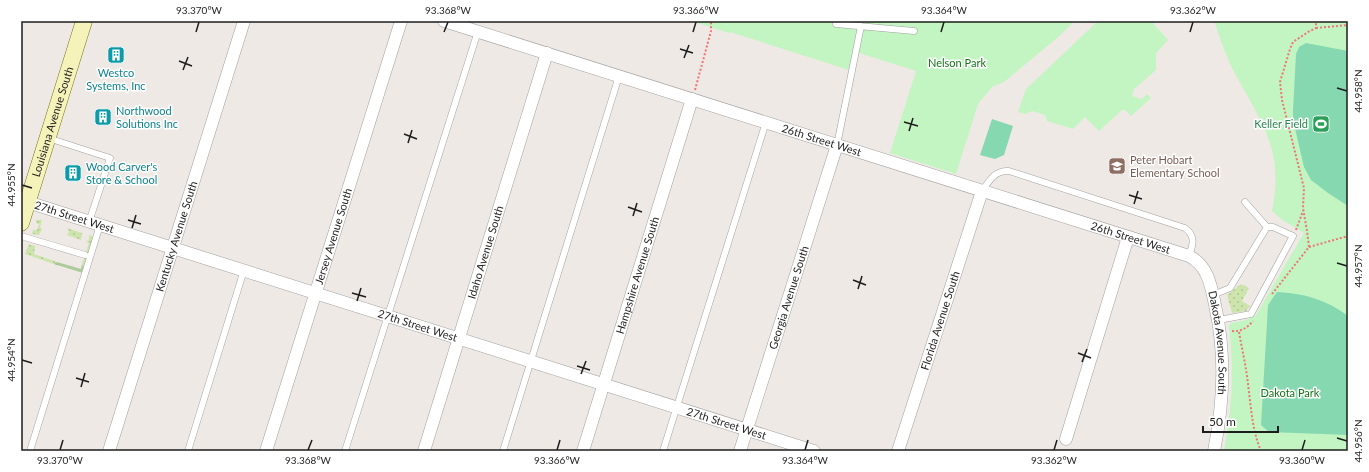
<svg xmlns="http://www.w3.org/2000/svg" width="1369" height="472" font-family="Lato,sans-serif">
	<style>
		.grass { fill: url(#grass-dots) }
		.forest { fill: url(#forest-crowns) }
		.park { fill: #c3f5c3 }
		.pitch { fill: #86d8b1 }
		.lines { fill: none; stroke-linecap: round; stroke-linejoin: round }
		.lane-casing { stroke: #a1a1a1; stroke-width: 7 }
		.street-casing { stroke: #a1a1a1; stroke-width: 13 }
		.secondary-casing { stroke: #6a6c0c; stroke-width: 17 }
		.path { stroke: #f07572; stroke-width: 2; stroke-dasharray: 2 2; stroke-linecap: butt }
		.lane { stroke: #fff; stroke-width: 6 }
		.street { stroke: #fff; stroke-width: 12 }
		.secondary { stroke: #f5f3ba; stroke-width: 16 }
		.ticks { fill: none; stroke: #1d1d1d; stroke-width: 1.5 }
		.labels { text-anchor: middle; stroke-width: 3; stroke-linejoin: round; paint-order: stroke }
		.park-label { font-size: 11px; fill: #137413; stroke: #fff }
		.culture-label { font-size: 11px; fill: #0d838f; stroke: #fff; text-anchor: start }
		.street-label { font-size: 11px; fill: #1d1d1d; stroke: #fff }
		.leisure-label { font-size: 11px; fill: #27864d; stroke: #fff; text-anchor: end }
		.education-label { font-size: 11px; fill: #785e54; stroke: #fff; text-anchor: start }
		.neatline { fill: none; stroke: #1d1d1d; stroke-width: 1.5 }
		.ticks-label { font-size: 10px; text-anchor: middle; fill: #1d1d1d }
	</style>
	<defs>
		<pattern id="grass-dots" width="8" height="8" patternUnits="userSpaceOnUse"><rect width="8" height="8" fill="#cde5ac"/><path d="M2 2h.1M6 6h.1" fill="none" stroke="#b0c494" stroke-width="1.8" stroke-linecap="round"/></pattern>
		<pattern id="forest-crowns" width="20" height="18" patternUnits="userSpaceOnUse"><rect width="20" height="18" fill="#adca9b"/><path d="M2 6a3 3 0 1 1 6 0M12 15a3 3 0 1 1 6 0" fill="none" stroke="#94ad85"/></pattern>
	</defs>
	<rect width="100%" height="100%" fill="#eee9e4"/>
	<path class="grass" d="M36,220H42L40,227L42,229L39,235L32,234L33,230H37L39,224L36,223Z
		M67,228L82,233L81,240L67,235L69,232Z
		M89,235L94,237L84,269L82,264L89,243L86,242L89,239Z
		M29,244L35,246L34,254L57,262L54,264L25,254Z
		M1241,284L1249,288L1242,301L1250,306L1246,311L1232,313L1227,295Z"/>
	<path class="forest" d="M57,262L81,269L82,264L84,269L83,273L54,264Z"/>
	<path class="park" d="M691,21H1075L1057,38L1004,82L992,87L978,104L956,174L890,153L916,71L853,51L849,70L730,32L729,33Z
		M1098,21H1151L1168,40L1156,53V70L1134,89L1132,96L1142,99L1147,94L1151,98L1131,116L1125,110H1122L1099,131L1085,117L1073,129L1047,121L1045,115L1032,111L1026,114L1018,112L1026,89Z
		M1214,21H1348V451H1224C1232,409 1234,369 1229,326L1231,323L1246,320L1256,315L1304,233L1281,219L1272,211C1285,148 1260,121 1233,70C1225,54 1220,38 1214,21Z"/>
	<path class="pitch" d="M1306,43L1348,51V206L1328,193L1311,180L1304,167L1293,120V110L1296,54L1299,47Z
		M992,119L1013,126L1004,155L995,159L980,155Z
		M1277,292C1303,293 1328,300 1348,316V435L1269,432L1261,425L1268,305Z"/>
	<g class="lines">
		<defs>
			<path id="lane" d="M836,24L914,31
				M48,138L110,158L89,222
				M837,145L861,26
				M982,191C990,180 995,170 1009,171L1185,228C1196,236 1193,245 1189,256
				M1245,202L1267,227
				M21,236L85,255
				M1213,295L1230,288L1267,227H1273L1293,236L1251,314L1219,320
				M30,451L100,225
				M188,451L244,270
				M345,451L478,31
				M503,451L619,76
				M663,451L766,122"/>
			<g id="street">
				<path id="s1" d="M444,21L1189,256C1208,266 1211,285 1215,305C1226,354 1224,402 1214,451"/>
				<path id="s2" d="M21,200L814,451"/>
				<path d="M1066,439L1128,237"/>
				<path id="s3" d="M109,451L244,21"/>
				<path id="s4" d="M266,451L401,21"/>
				<path id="s5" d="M424,451L547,53"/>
				<path id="s6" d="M583,451L692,99"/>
				<path id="s7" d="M740,451L837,145"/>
				<path id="s8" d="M898,451L982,191"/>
			</g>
			<g id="secondary">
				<path id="s9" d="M21,223L84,21"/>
			</g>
		</defs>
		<use href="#lane" class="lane-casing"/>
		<use href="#street" class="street-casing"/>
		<use href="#secondary" class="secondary-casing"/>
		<path class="path" d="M1316,28L1348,25
			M695,90L711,31V21
			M1296,230L1303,211
			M1309,247L1348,236
			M1272,294L1309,247L1307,231L1303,208L1304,188L1282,100L1280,82L1290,49L1293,42L1308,32L1316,28V21
			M1232,331C1241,332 1247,328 1253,321
			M1239,332C1242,349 1246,366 1248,384C1251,407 1252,430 1261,451"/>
		<use href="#lane" class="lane"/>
		<use href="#street" class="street"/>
		<use href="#secondary" class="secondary"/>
	</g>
	<path class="ticks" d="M196,32L199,22M444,32L448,22M693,32L696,22M941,32L944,22M1190,32L1193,22M680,49L693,53M684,58L689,45M179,61L192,66M183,70L188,57M1337,88L1347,91M904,122L918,126M909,131L913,118M404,134L417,139M408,143L412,130M22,185L32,188M1129,195L1142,199M1134,204L1138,191M628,207L642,212M633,216L637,203M128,220L141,224M132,228L136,215M1337,263L1347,266M853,280L866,285M858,289L862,276M352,293L366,297M357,301L361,288M1078,353L1091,358M22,360L32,363M1082,362L1087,349M577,366L590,370M581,374L586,361M76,378L89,382M81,387L85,373M1337,438L1347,441M60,450L63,440M308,450L312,440M557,450L560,440M805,450L808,440M1054,450L1057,440M1302,450L1305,440"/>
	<defs>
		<symbol id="building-square" viewBox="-11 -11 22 22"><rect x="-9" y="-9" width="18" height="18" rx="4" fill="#0f9aa8" stroke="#fff"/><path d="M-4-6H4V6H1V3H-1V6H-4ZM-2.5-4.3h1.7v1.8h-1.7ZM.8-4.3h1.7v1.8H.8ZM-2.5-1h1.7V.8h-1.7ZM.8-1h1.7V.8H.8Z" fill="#fff"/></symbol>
		<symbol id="stadium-square" viewBox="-11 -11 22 22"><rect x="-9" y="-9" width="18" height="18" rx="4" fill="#2e9e5b" stroke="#fff"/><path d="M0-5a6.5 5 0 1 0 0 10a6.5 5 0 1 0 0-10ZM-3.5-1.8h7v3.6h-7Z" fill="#fff"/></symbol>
		<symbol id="school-square" viewBox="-11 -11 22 22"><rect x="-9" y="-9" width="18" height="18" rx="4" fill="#8d6e63" stroke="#fff"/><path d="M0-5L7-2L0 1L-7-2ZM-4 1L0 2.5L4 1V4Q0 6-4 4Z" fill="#fff"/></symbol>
	</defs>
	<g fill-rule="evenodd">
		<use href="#building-square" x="106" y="45" width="20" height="20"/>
		<use href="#building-square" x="93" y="107" width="20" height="20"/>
		<use href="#stadium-square" x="1311" y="114" width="20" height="20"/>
		<use href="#school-square" x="1107" y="156" width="20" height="20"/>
		<use href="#building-square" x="63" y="163" width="20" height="20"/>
	</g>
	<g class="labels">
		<g class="park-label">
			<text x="957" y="67">Nelson Park</text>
			<text x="1290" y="397">Dakota Park</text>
		</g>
		<g class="culture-label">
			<text x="116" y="77" text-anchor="middle">Westco<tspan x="116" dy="13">Systems, Inc</tspan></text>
			<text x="116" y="115">Northwood<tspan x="116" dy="13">Solutions Inc</tspan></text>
			<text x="86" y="171">Wood Carver's<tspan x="86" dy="13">Store &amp; School</tspan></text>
		</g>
		<g class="street-label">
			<text dy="4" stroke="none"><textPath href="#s9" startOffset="106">Louisiana Avenue South</textPath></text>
			<text dy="4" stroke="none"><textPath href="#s1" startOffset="396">26th Street West</textPath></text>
			<text dy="4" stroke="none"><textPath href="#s2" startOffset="56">27th Street West</textPath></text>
			<text dy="4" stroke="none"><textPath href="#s3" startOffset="225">Kentucky Avenue South</textPath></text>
			<text dy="4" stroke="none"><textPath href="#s4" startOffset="225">Jersey Avenue South</textPath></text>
			<text dy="4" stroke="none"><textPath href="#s1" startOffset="720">26th Street West</textPath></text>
			<text dy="4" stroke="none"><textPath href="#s5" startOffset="208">Idaho Avenue South</textPath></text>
			<text dy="4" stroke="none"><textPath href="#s6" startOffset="184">Hampshire Avenue South</textPath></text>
			<text dy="4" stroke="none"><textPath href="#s7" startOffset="161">Georgia Avenue South</textPath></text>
			<text dy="4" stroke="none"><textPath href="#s8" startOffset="137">Florida Avenue South</textPath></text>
			<text dy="4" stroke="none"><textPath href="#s2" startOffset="416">27th Street West</textPath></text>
			<text dy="4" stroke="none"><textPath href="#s1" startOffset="877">Dakota Avenue South</textPath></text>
			<text dy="4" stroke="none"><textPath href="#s2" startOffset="740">27th Street West</textPath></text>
		</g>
		<g class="leisure-label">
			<text x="1308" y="128">Keller Field</text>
		</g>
		<g class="education-label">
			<text x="1130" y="164">Peter Hobart<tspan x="1130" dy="13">Elementary School</tspan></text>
		</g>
	</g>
	<rect width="1369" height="472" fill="none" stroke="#ffffff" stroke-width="44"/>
	<path d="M1203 426v6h75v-6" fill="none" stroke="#1d1d1d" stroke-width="2"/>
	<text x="1209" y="426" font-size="12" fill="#1d1d1d" stroke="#ffffff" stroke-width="3" paint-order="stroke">50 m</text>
	<rect x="22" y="22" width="1325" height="428" class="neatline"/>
	<g class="ticks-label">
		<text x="199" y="14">93.370°W</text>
		<text x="448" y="14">93.368°W</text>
		<text x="696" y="14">93.366°W</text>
		<text x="944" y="14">93.364°W</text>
		<text x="1193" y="14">93.362°W</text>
		<text transform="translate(1358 91) rotate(-90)" y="4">44.958°N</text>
		<text transform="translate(11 185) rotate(-90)" y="4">44.955°N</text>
		<text transform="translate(1358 266) rotate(-90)" y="4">44.957°N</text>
		<text transform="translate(11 360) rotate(-90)" y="4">44.954°N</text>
		<text transform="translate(1358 441) rotate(-90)" y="4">44.956°N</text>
		<text x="60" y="464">93.370°W</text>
		<text x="308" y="464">93.368°W</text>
		<text x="557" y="464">93.366°W</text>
		<text x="805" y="464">93.364°W</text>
		<text x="1054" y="464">93.362°W</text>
		<text x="1302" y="464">93.360°W</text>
	</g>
</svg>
